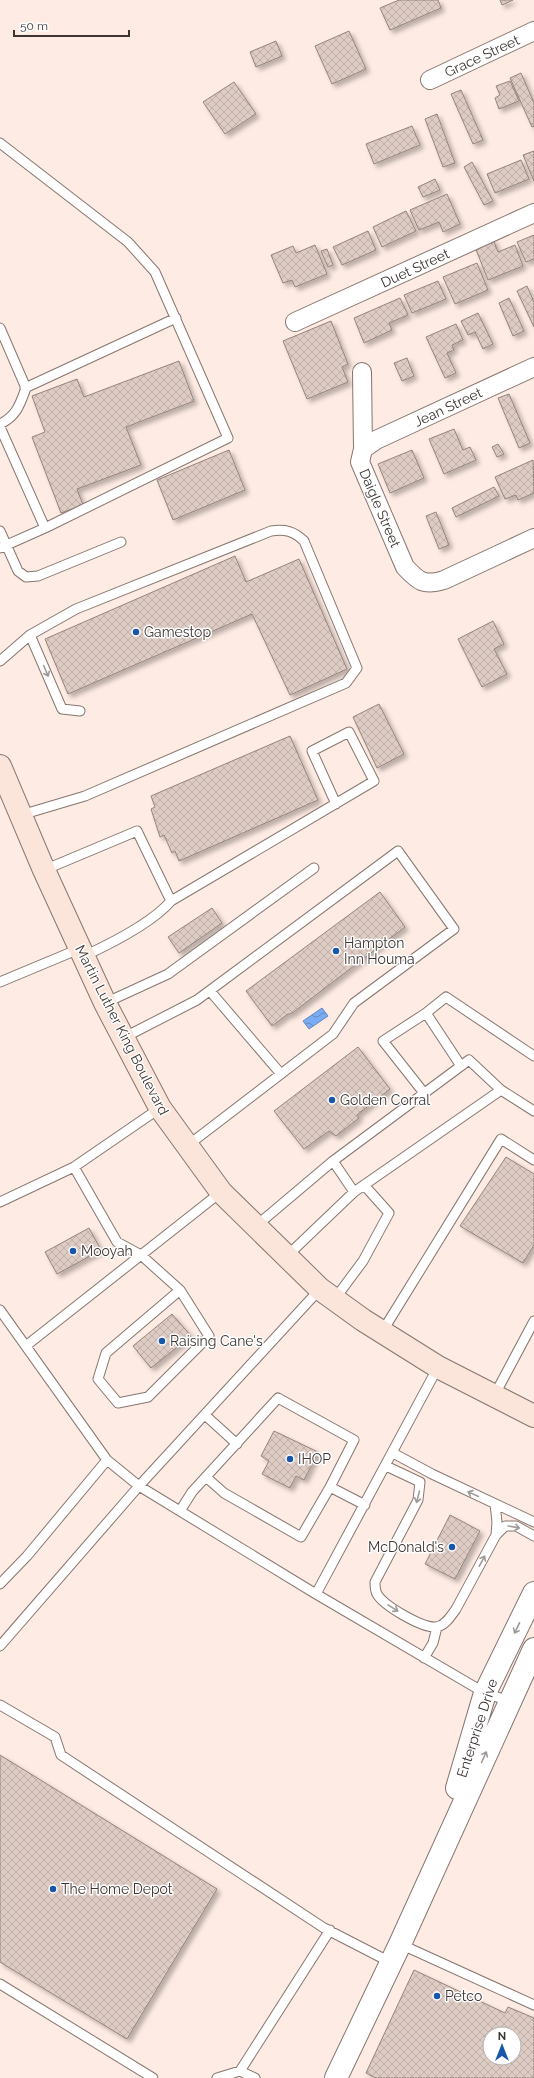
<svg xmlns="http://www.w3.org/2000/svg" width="534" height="2078" font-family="Raleway,sans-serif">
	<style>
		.water { fill: url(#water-waves); stroke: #6788ba }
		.building { fill: url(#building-cross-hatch); stroke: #94837c; fill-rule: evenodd; filter: url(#shadow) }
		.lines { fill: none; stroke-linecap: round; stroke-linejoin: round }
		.service-casing { stroke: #86766f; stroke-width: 11 }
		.minor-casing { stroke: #86766f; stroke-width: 20 }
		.tertiary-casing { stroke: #86766f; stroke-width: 24 }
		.secondary-casing { stroke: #86766f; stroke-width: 24 }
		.service { stroke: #fff; stroke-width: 9 }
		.minor { stroke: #fff; stroke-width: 18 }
		.tertiary { stroke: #fff; stroke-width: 22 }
		.secondary { stroke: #fbe4da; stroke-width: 22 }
		.oneway { stroke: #9e9a98 }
		.poi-dot { fill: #1857a8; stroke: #fff; stroke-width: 1.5 }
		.labels { text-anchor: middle; stroke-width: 3; stroke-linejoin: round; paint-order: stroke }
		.street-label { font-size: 14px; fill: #3c3532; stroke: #fff }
		.poi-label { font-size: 14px; fill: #3c3532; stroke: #fff; text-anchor: start }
	</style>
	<defs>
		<pattern id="water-waves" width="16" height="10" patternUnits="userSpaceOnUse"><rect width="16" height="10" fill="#79acf4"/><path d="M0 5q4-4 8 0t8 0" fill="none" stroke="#648dc6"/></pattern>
		<pattern id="building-cross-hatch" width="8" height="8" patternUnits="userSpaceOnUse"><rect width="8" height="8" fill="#deccc4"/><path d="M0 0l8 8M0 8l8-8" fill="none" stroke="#bfb0a9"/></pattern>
		<filter id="shadow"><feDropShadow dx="3.5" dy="3.5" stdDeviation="2" flood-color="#0004"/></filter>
	</defs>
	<rect width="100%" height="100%" fill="#feebe3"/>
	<path class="water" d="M322,1008L328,1016L309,1029L303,1021Z"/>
	<path class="building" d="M399,0H438L441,8L390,30L380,8Z
		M500,0H513L502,5Z
		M349,31L366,69L332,84L315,46Z
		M276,41L282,56L256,67L250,52Z
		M521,73L534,103V126L532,127L510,78Z
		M510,81L519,101L499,109L495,98L500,95L496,86Z
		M234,82L256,114L225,134L203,102Z
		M461,90L483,140L473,144L451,94Z
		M437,114L455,163L443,167L425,119Z
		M412,126L420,145L374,164L366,144Z
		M534,151V181L523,155Z
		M521,160L529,179L495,193L487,174Z
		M472,162L493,201L484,205L464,167Z
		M435,179L440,190L423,197L418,187Z
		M447,194L460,224L443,232L439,222L419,230L410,210Z
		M406,211L416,231L382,247L373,227Z
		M368,231L376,250L342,265L333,247Z
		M534,235V259L526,262L517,242Z
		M493,239L498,252L515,245L523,266L488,280L475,247Z
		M315,245L327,274L295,287L292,280L283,283L271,255L293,246L296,253Z
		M327,249L333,265L328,267L321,251Z
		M477,263L488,290L455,304L443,277Z
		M438,281L446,299L412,313L404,295Z
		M527,286L534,302V327L517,291Z
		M400,298L408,315L389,323L392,330L364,343L354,318Z
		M509,298L524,331L513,336L499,303Z
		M478,313L493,344L483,349L475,332L468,335L461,321Z
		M331,321L348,364L342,367L348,382L307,399L283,341Z
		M456,324L463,340L452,345L454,350L447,353L456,373L445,378L426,337Z
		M407,358L414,376L402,381L394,363Z
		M179,361L194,401L126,427L141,465L77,489L83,505L61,513L32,437L45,432L32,396L77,379L84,397Z
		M509,394L530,443L519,448L498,398Z
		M454,429L463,450L470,447L476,460L444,474L429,439Z
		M498,444L504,454L497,457L492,447Z
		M229,450L245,490L173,520L157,480Z
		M412,450L424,478L390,493L378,464Z
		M533,460L534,493L518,500L516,495L505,499L495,477Z
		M494,487L499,496L456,517L452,508Z
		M436,512L449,545L439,549L426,516Z
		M235,556L246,582L299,559L347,669L290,695L252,614L68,694L45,639Z
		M493,621L504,644L494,649L507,674L482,687L458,639Z
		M379,704L404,754L377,768L353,717Z
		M290,736L318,800L179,861L175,851L172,853L164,835L160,837L151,809L155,807L151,796Z
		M380,892L405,927L291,1014H288L272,1026L246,991Z
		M212,908L222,923L179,953L168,937Z
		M358,1047L390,1089L357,1115L359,1118L336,1136L329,1131L304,1149L274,1111Z
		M506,1157L534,1174V1245L523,1263L460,1226Z
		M89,1228L101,1250L57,1274L45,1252Z
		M172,1314L191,1336L151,1368L133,1346Z
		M274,1431L318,1452L304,1480L296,1476L290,1488L262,1474L269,1461L261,1456Z
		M450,1515L480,1531L455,1579L425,1564Z
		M0,1755L217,1889L127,2039L0,1962Z
		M414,1970L505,2013L508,2007L534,2018V2078H376L366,2073ZM490,2034H514V2058H490Z"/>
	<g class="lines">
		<defs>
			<path id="service" d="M0,143L128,242L155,272L228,438L45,528L0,548
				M0,328L26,388C20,404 17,416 0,424
				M25,388L176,318
				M0,427L45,528
				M0,531L18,571L26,577L38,576L121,542
				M30,635L62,709L80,711
				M0,661L30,635L76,609L271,531C285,529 294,531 304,541L357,668L346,683L85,796L21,815
				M44,870L137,831L171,901C152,923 110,944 84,956
				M171,901L374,781L349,732L312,751L336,804
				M0,982L79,949
				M210,991L281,1074
				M105,1003L168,974L314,868
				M426,1013L446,997L534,1056
				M123,1038L197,1000L398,851L454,929L354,1003L333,1034L187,1146
				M501,1090L534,1111
				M424,1093L383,1041L426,1013L461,1066
				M333,1161L354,1192
				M74,1167L117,1242L141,1255L180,1290L209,1336L148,1397L118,1403L98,1379L106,1353L180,1290
				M0,1202L74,1167L160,1108
				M256,1226L333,1161L469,1060L501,1090L354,1192L286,1257
				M334,1300L363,1261L389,1213L364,1185
				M0,1310L107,1460L139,1486L316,1594L485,1693L509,1701
				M382,1332L501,1139L534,1160
				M27,1345L221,1192
				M494,1396L534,1321
				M205,1415L237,1444
				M393,1453L432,1474L534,1522
				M386,1466L420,1482L418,1500L375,1582C375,1586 375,1590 377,1594C384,1606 422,1628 436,1627C445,1626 451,1616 456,1609L496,1535L497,1522L495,1504
				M206,1477L224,1493L301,1537L330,1487
				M180,1511L192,1492L278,1398L354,1440L330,1487L365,1505
				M496,1535L505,1526H516L534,1536
				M0,1584L27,1556L107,1460
				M316,1594L438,1367
				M0,1646L139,1486L320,1289
				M424,1658L433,1643L437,1627
				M0,1705L55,1737L61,1755L324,1928L390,1962
				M400,1944L534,2005
				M0,1984L153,2078
				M240,2071L330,1930
				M217,2078L240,2071L255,2078"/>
			<path id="minor" d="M430,80L534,31
				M295,322L534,213
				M362,372L363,449L360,462L405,567C419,582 424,586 444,580L534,538
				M363,449L376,440L534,367"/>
			<path id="tertiary" d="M457,1788L485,1693L534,1593
				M336,2078L400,1944L534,1649"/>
			<path id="secondary" d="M0,766L44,870L105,1003L160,1108L221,1192L320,1289L363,1320L438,1367L534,1416"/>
		</defs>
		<use href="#service" class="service-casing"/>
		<use href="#minor" class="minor-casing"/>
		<use href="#tertiary" class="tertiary-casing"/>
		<use href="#secondary" class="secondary-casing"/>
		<use href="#service" class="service"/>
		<use href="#minor" class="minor"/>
		<use href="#tertiary" class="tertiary"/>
		<use href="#secondary" class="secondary"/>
	</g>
	<defs><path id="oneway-shaft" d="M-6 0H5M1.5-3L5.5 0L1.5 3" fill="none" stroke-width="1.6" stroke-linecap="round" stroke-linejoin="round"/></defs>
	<g class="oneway">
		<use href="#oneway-shaft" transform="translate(46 671) rotate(67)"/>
		<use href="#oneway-shaft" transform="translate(473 1494) rotate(-155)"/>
		<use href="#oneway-shaft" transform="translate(418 1497) rotate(104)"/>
		<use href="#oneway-shaft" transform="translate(514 1527) rotate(10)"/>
		<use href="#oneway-shaft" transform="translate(482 1561) rotate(-62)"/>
		<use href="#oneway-shaft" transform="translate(393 1608) rotate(31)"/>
		<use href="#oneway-shaft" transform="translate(517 1628) rotate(116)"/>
		<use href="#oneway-shaft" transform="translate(484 1757) rotate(-66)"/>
	</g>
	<g class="poi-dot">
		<circle cx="136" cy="632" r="4"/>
		<circle cx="336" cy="951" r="4"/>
		<circle cx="332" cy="1100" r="4"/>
		<circle cx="73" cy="1251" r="4"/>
		<circle cx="162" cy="1341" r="4"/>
		<circle cx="290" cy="1459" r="4"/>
		<circle cx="452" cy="1547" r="4"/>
		<circle cx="53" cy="1889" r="4"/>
		<circle cx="437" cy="1996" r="4"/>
	</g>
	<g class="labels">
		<g class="street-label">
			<text transform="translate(482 56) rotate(-25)" y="5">Grace Street</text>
			<text transform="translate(415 268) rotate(-25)" y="5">Duet Street</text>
			<text transform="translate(448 407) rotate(-25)" y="5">Jean Street</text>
			<text transform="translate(380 508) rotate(67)" y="5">Daigle Street</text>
			<text transform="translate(122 1030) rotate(63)" y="5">Martin Luther King Boulevard</text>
			<text transform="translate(477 1728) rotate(-72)" y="5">Enterprise Drive</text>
		</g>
		<g class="poi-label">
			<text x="144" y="637">Gamestop</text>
			<text x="344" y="948">Hampton<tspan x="344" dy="16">Inn Houma</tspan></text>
			<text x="340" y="1105">Golden Corral</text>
			<text x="81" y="1256">Mooyah</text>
			<text x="170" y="1346">Raising Cane's</text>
			<text x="298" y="1464">IHOP</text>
			<text x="444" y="1552" text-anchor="end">McDonald's</text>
			<text x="61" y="1894">The Home Depot</text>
			<text x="445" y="2001">Petco</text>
		</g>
	</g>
	<g transform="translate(502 2046)"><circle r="19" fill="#ffffff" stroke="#b1aead"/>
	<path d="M0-3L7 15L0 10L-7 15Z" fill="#1857a8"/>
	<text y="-6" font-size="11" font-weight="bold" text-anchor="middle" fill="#3c3532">N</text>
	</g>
	<path d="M14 30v6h115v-6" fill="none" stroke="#3c3532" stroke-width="2"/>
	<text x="20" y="30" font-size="12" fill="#3c3532" stroke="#ffffff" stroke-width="3" paint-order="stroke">50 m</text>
</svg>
